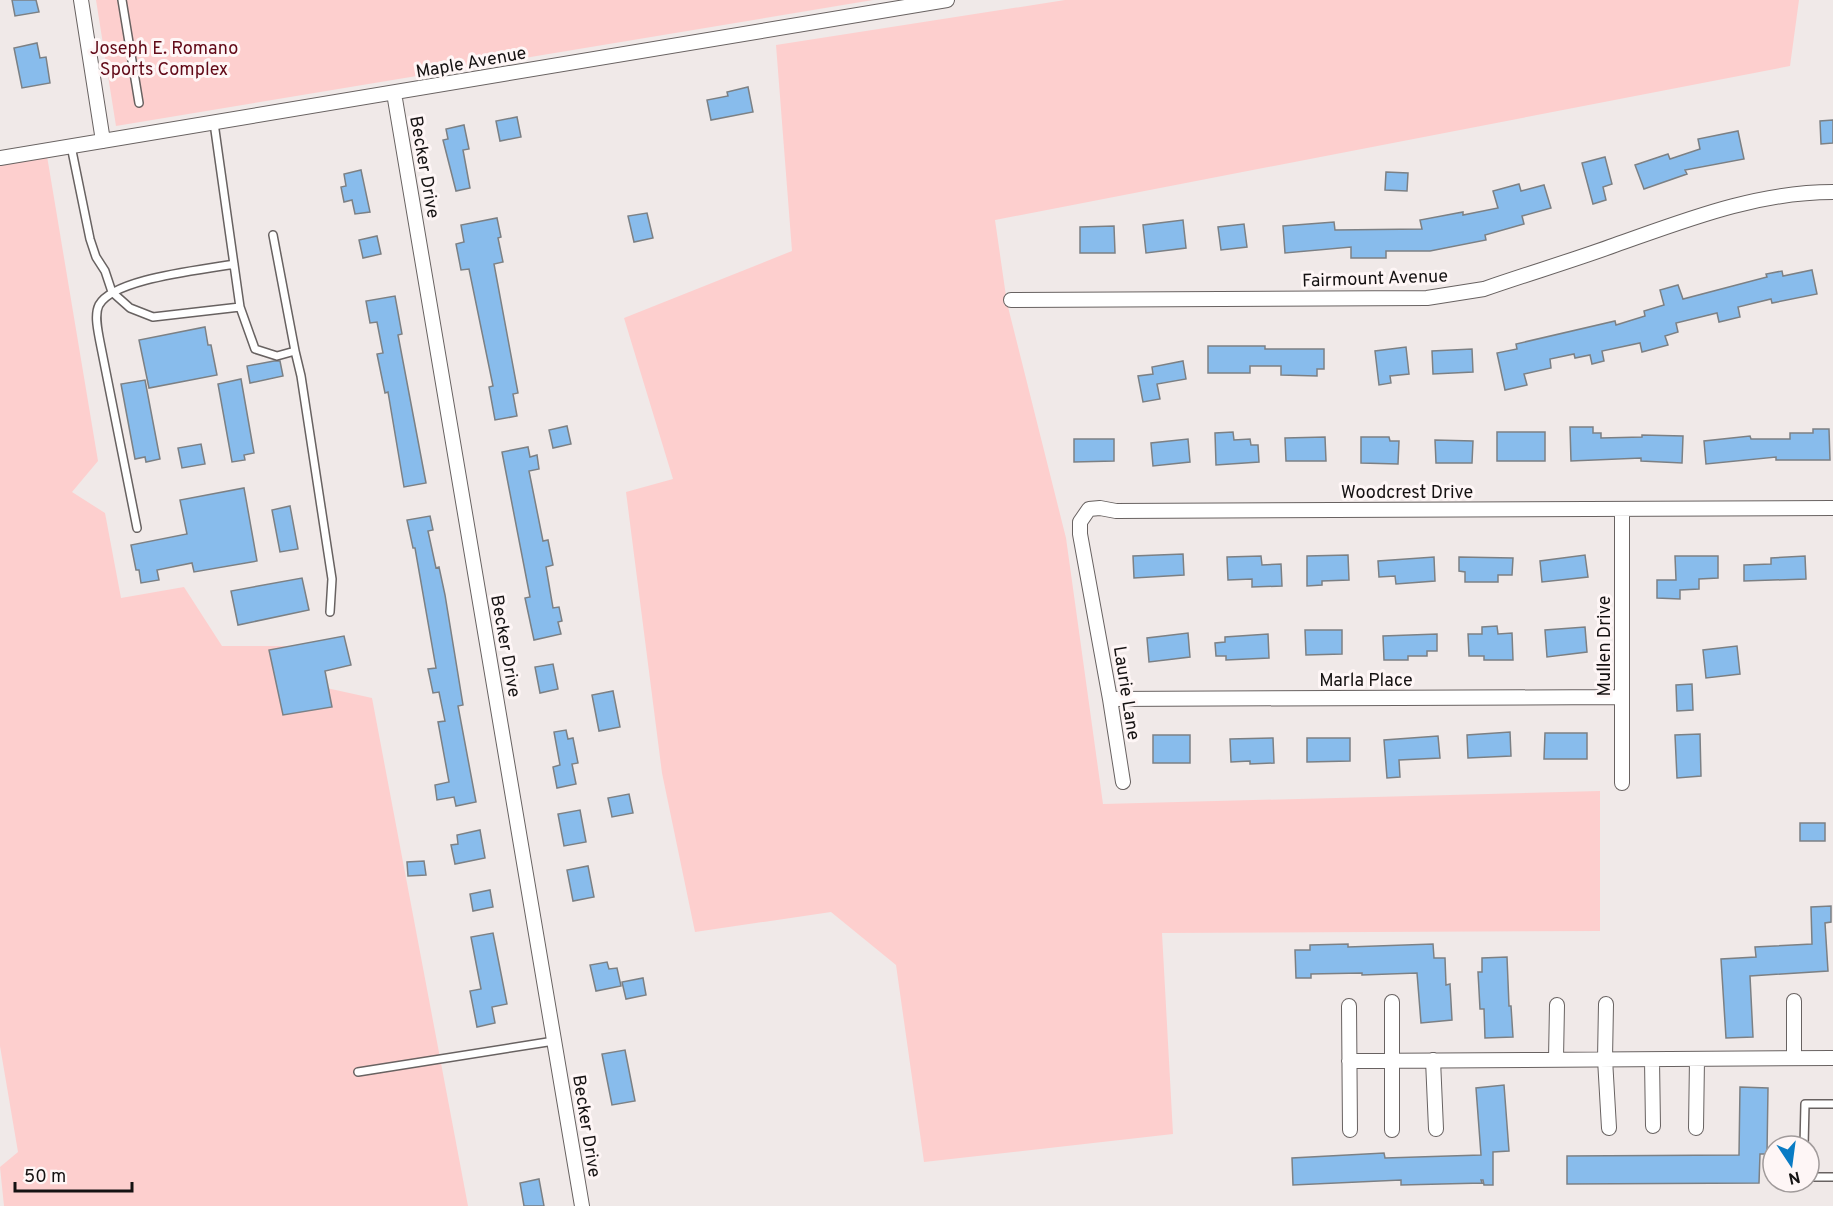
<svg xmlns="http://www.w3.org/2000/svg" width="1833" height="1206" font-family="Overpass,sans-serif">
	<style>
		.green { fill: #fdcfce }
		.building { fill: #88bcec; stroke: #7c8084; stroke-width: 1.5 }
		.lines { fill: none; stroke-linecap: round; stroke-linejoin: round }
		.lane-casing { stroke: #686261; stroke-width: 10 }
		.street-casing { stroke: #686261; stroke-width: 16 }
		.lane { stroke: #fff; stroke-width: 7 }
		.street { stroke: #fff; stroke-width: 14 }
		.labels { text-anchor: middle; stroke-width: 6; stroke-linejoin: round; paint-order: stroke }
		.park-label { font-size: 18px; fill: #610917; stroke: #fef6f6 }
		.street-label { font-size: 18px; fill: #151212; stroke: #fef6f6 }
	</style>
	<rect width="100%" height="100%" fill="#f0e9e8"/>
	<path class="green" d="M96,0H873L116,126Z
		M1065,0H1799L1790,66L995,220L1007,303L1066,538L1103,804L1600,791V931L1162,933L1173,1134L924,1162L896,965L831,912L695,932L662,773L626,492L673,479L624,318L792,251L776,45Z
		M46,150L98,461L72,492L105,513L121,598L184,587L222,646H305L322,687L372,698L468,1206H4L0,1167L18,1152L0,1046V157Z"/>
	<path class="building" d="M12,0H36L39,12L15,16Z
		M37,43L40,58L46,57L50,83L22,88L14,48Z
		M748,87L753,112L711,120L707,100L728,96L727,92Z
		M517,117L521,137L500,141L496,121Z
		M1833,120V143L1821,144L1820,121Z
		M464,125L469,149L463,150L470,188L456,191L443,140L448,139L446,129Z
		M1738,131L1744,159L1685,170L1687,174L1644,189L1635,165L1668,154L1670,159L1700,149L1698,139Z
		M1605,157L1612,184L1603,187L1606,200L1593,204L1582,163Z
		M361,170L370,212L355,214L352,200L344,202L341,187L346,186L344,174Z
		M1386,172L1408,173L1407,191L1385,190Z
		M1519,184L1521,191L1544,185L1551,208L1522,216L1524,224L1485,235L1486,240L1430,251H1386V258H1351V247L1285,253L1283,226L1334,222L1335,230L1422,229L1420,220L1463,212V215L1498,208L1493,191Z
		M647,213L653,238L634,242L628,216Z
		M497,218L501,237L498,238L503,262L494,264L518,393L513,394L517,416L495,420L489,387L493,386L469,269L461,270L456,244L464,242L461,225Z
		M1183,220L1186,248L1146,253L1143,225Z
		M1244,224L1247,247L1221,250L1218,227Z
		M1114,226L1115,253H1080V227Z
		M377,236L381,254L363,258L359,240Z
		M1812,270L1817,294L1772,303L1771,299L1738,307L1740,317L1719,322L1717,313L1676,323L1678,332L1665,336L1668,345L1642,352L1640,343L1602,351L1604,361L1592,364L1590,355L1575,358L1574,354L1550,359L1551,368L1524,374L1527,385L1505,390L1497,353L1517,349L1516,344L1615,321L1616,325L1645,316L1644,311L1664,305L1660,290L1678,285L1683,299L1767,277L1766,274L1782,271L1783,276Z
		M395,296L402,334L398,335L426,483L404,487L388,392L385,393L377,354L383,353L377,322L370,323L366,301Z
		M205,327L208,345H211L217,375L149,388L139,340Z
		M1208,346H1265V349H1324V369H1317V376L1281,375V366H1250V373H1208Z
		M1406,347L1409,374L1390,376L1391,383L1379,385L1375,351Z
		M1472,349L1473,372L1433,374L1432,351Z
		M274,361H280L283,376L250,383L247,366Z
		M1183,361L1186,379L1157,384L1160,399L1143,402L1138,376L1153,374L1152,367Z
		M241,379L254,453L244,455L245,460L232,462L218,384Z
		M145,380L160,459L146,462L145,457L135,459L121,384Z
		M567,426L571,444L553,448L549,430Z
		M1570,427H1593V433H1601V438L1642,437V435L1683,436L1682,463L1641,461V458L1571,461Z
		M1813,429H1829L1830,460H1776V457L1706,464L1704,441L1750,436L1751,439H1790V433H1813Z
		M1233,432L1234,440L1250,439L1251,445H1258L1259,462L1216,465L1215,433Z
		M1497,432H1545V461H1497Z
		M1325,437L1326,461H1286L1285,438Z
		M1361,437H1389L1390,441H1399L1398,464L1361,463Z
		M1074,439H1114V461L1074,462Z
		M1188,439L1190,462L1153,466L1151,443Z
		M1435,440L1473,441L1472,463H1436Z
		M201,444L205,464L182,468L178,448Z
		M528,447L530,457L537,455L539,469L529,471L543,541L548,540L553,565L546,567L553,608L559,607L562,621L558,622L561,634L534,640L525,598L530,597L502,452Z
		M244,488L257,561L194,572L192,563L157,570L159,580L141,583L139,570H136L131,545L187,534L180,500Z
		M290,506L298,549L280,552L272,510Z
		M430,516L433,530L428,531L436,568L439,567L445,595L463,705L458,706L476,802L456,806L454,797L437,800L435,785L449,782L438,722L445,721L439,692L433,693L428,669L436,668L415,548H413L407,520Z
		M1183,554L1184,575L1134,578L1133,556Z
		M1348,555L1349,580L1322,581V585L1307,586V556Z
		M1585,555L1588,577L1542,582L1540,561Z
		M1261,556L1262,565L1281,564L1282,586L1252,587V579L1228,580L1227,557Z
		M1675,556H1718V578L1699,579V589L1680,590V599L1657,598V580H1676Z
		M1805,556L1806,579L1744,581V565L1771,564V558Z
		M1434,557L1435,581L1396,584L1395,576L1379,577L1378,561Z
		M1459,557L1513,558L1512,575H1498V582H1465V572L1459,571Z
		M302,578L309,610L238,625L231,591Z
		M1497,626L1498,634L1512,633L1513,660H1484V656H1469L1468,634H1482V627Z
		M1585,627L1587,652L1547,657L1545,630Z
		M1305,630H1342V654L1306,655Z
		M1188,633L1190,657L1149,662L1147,638Z
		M1268,634L1269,658L1226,660V656H1216L1215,643L1225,642V637Z
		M1437,634V651H1427V656H1408V660H1384L1383,636Z
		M344,636L351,665L325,671L332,707L283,715L269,650Z
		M1737,646L1740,674L1706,678L1703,650Z
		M553,664L558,689L540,693L535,667Z
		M1692,684L1693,710L1677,711L1676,685Z
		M613,691L620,727L599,731L592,695Z
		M566,730L568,739L573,738L578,763L572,764L576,784L557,788L553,767L560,765L554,732Z
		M1510,732L1511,756L1468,758L1467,735Z
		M1545,733H1587V759H1544Z
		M1700,734L1701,776L1677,778L1675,735Z
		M1153,735H1190V763H1153Z
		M1438,736L1440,758L1399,760L1400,777L1387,778L1384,740Z
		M1273,738L1274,763L1250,764V761L1231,762L1230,739Z
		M1307,738H1350V761L1307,762Z
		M629,794L633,813L612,817L608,798Z
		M580,810L586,842L564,846L558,814Z
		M1800,823H1825V841H1800Z
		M480,830L485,858L455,864L451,845L458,844L457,835Z
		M424,861L426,875L408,876L407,862Z
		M588,866L594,897L573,901L567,870Z
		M490,890L493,907L473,911L470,894Z
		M1831,906V922L1825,923L1828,971L1750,976L1753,1037L1726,1038L1721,959L1756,957L1755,947L1812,944L1811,907Z
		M493,933L507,1004L492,1007L495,1023L477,1027L470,991L481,989L471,937Z
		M1348,944V947L1433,944L1434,958H1445L1446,985L1450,984L1452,1020L1421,1023L1417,973L1362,975V973L1311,974V978H1296L1295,950H1310V945Z
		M1507,957L1509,1006H1511L1513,1037L1485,1038L1484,1009H1480L1478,972H1482V958Z
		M607,962L609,969L617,968L621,986L596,991L590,965Z
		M643,978L646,995L626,999L622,982Z
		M625,1050L635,1101L612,1105L602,1054Z
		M1504,1085L1509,1151L1493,1152V1185H1484L1483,1180H1481L1482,1183L1401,1185V1180L1293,1185L1292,1158L1384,1153L1385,1158L1481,1155L1476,1088Z
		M1740,1087L1768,1088L1767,1154H1760L1759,1183L1567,1184V1156L1739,1155Z
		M539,1179L544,1206H524L520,1183Z"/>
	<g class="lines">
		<defs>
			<path id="lane" d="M122,0L139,103
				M214,123L240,307
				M71,146L90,239L96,257L105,271L112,292L130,308L153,317L240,307L255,349L277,356L295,351L301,376L332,579L330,612
				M273,235L295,351
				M137,528L100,342C98,331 94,315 99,305C114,278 204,270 234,264
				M358,1072L554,1041
				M1804,1146L1805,1104H1833
				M1809,1177H1833"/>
			<path id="street" d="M81,0L103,141
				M394,93L582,1206
				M0,158L947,0
				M1011,300L1427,298L1484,289C1527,274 1571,261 1615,245C1686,220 1756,192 1833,192
				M1110,699L1622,697
				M1123,782L1110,699L1080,534V522L1089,509L1100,508L1116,511L1833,508
				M1622,783V509
				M1392,1002V1130
				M1606,1004L1605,1059L1609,1128
				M1349,1006L1350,1130
				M1794,1058V1001
				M1556,1059L1557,1005
				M1433,1060L1436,1129
				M1652,1060L1653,1126
				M1349,1061L1833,1058
				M1696,1128L1697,1059"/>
		</defs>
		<use href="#lane" class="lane-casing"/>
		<use href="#street" class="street-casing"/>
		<use href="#lane" class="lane"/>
		<use href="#street" class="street"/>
	</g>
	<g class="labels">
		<g class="park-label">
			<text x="164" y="54">Joseph E. Romano<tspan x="164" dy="21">Sports Complex</tspan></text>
		</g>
		<g class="street-label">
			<text transform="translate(471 62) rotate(-10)" y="6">Maple Avenue</text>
			<text transform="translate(425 167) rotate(80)" y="6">Becker Drive</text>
			<text transform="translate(1375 278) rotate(-2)" y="6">Fairmount Avenue</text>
			<text x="1407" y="498">Woodcrest Drive</text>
			<text transform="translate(506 646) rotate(80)" y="6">Becker Drive</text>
			<text transform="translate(1604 646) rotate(-90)" y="6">Mullen Drive</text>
			<text x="1366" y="686">Marla Place</text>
			<text transform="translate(1127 693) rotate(81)" y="6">Laurie Lane</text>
			<text transform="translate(587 1126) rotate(81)" y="6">Becker Drive</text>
		</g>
	</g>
	<g transform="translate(1791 1164) rotate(167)"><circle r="28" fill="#fef6f6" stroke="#a19b9b" stroke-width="1.5"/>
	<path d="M0-4.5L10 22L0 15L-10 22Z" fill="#097bc4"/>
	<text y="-9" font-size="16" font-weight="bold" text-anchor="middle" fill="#151212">N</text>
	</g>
	<path d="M15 1182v9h117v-9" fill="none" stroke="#151212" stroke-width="3"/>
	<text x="24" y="1182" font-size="18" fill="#151212" stroke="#fef6f6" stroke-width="4.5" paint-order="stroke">50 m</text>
</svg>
